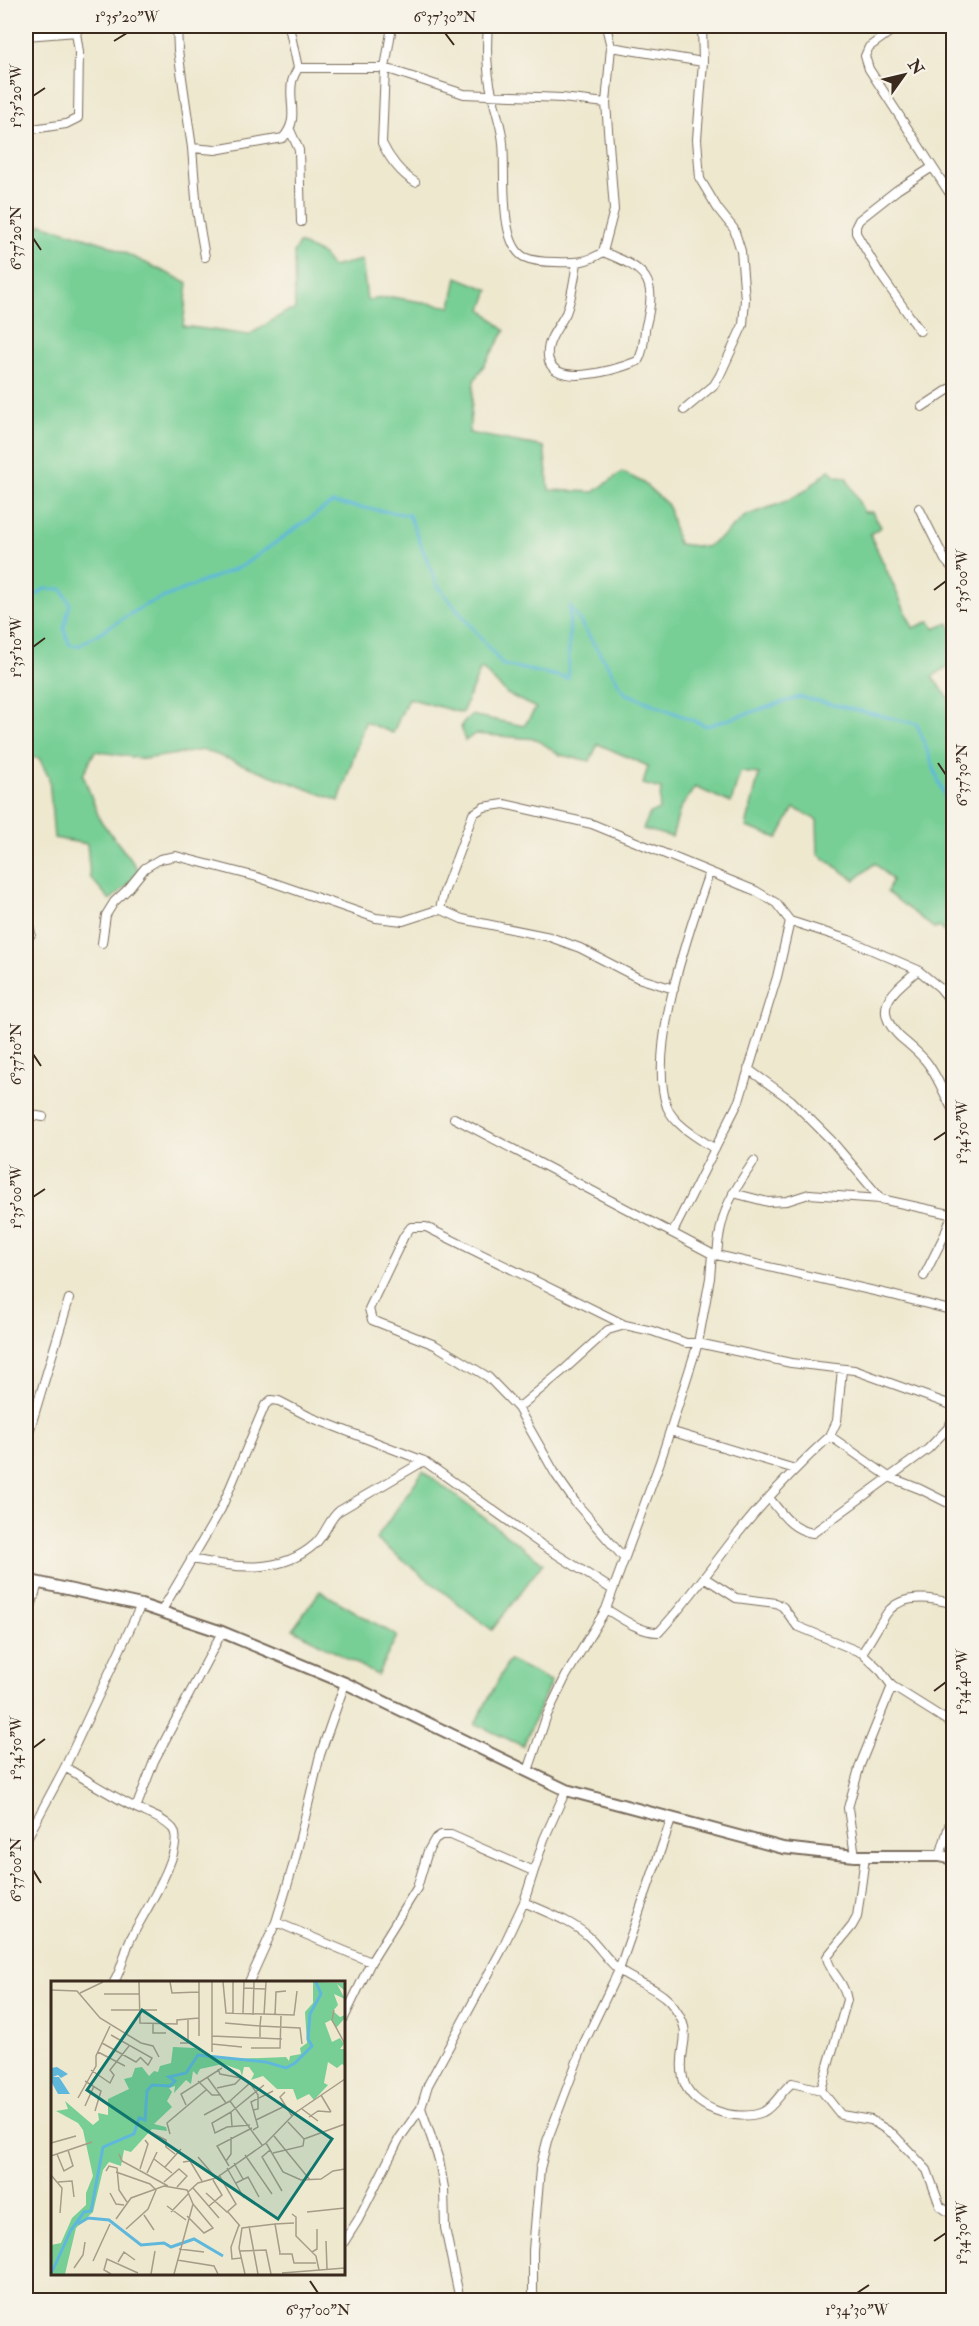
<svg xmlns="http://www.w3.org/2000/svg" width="979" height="2326" font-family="'IM FELL Double Pica',serif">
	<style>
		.green { fill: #77cf95; stroke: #597c5a; stroke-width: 1.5 }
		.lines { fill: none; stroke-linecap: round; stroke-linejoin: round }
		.stream { stroke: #5fb8dc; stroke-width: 3 }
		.minor-casing { stroke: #7a6c5c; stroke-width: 10 }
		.tertiary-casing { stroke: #7a6c5c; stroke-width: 14 }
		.minor { stroke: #fff; stroke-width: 8 }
		.tertiary { stroke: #fff; stroke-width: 10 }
		.ticks { fill: none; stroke: #3b2a1e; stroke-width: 2 }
		.inset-river { fill: none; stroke: #5fb8dc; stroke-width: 3 }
		.inset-road { fill: none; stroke: #a69c88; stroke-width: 1.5 }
		.view { fill: #0f766e; fill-opacity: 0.15; stroke: #0f766e; stroke-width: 3 }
		.inset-edge { fill: none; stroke: #3b2a1e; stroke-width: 3 }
		.neatline { fill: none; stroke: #3b2a1e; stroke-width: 2 }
		.ticks-label { font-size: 15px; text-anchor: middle; fill: #3b2a1e }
	</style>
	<rect width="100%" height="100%" fill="#f7f3e8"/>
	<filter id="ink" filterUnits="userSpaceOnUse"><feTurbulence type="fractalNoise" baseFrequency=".0167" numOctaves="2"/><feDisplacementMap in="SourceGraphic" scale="12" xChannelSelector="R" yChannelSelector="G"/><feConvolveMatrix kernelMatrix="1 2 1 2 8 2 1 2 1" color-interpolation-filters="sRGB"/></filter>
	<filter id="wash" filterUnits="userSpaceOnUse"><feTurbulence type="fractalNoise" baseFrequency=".008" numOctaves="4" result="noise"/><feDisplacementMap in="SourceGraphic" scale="24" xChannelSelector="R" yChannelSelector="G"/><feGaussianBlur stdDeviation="1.35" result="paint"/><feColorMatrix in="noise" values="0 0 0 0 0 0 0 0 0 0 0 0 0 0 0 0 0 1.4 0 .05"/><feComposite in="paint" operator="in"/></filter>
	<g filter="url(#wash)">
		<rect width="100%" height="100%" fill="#eee8cf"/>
		<path class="green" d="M42,224L106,244L188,283L183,326L249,335L286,312L295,310L294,252L299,243L322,254L332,267L362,260L367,300L392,297L451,307L457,277L489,290L482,309L505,331L474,381L469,433L544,447L549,490L594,492L622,472L642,482L668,505L678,544L706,547L723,536L745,516L782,503L805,491L829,470L837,476L846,477L864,512H872L881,527L870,534L913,628L930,621L934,629L949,623L953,633V663L932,677L953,703V941L940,927L935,929L887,892L892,880L875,863L855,880L818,854L817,820L794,808L778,838L746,827L759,774L740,772L731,803L695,787L680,809L672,837L643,829L650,813L659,810L661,789L643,784L648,766L598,744L590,761L560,755L536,739L475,734L465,741L461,726L471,715L524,726L536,708L507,694L481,668L462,713L408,698L393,733L365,722L339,801L204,750L144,759L95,751L83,775L100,820L138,869L130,883L110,900L90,877L87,844L54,838L49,778L39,758L26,757V233Z
			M423,1471L543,1563L492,1630L376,1539Z
			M320,1591L397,1636L377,1675L293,1629Z
			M509,1660L551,1681L523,1746L475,1724Z"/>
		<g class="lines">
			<path class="stream" d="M26,603L44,589H62L70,604L64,628L69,644L78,646L145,605L242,566L332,503L409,515L437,585L503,665L568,678L570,606L625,693L707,726L800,697L917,724L954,821"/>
		</g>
	</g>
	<g filter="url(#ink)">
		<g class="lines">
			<defs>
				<path id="minor" d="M177,26L178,50L192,148L215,150L283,138C300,119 288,103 292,82C293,77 296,72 298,68H385L464,94L562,98L606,103
					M289,26L298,68
					M392,26L385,68L382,143C389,158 401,174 415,182
					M488,26C486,50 487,75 493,98C496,113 502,128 503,143C506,169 498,243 524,257C532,261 546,262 555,262C574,263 587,263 603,252L614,210L606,103L611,47L606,26
					M898,26L869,47L865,56L869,69L954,200
					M26,36L77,32
					M611,47L703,62
					M26,130L66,124L78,118L79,52L75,26
					M290,130L299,150L301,222
					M192,148L197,211L205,257
					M577,263C574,279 572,298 566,313C560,325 549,337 548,350C544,393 618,369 638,361C645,349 643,338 646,325C658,278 646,269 603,252
					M920,331L880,274L856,233V226L859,220L897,190L931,168
					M922,407L954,386
					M684,410L714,385L720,375L743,325L745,299L741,251L734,229L718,209L700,179L697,139L703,62L702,26
					M919,508L945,560L954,570
					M709,873C689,930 647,1050 667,1107C674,1125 700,1139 715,1149
					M440,909L444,892L473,814L484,807L504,804L592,824L756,891L776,903L790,921L849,940L918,970L940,988L953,1004
					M26,910L31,934L26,941
					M102,943L106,915L114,902L128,889L145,868L160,859L176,856L257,877L376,918L403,921L440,909L462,919L550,937L580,948L638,978L674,989
					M918,970C893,992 870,1007 900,1037C908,1044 917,1051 924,1059C937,1073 944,1096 954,1112
					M748,1069L791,1100L831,1140L881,1199L954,1215
					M26,1114L43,1117
					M454,1118L712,1254L710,1278L698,1343L660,1462L606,1609L566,1676L547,1715L528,1771
					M733,1193L768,1202L787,1201L809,1194L881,1199
					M673,1232L739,1101L777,977L790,921
					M712,1254L892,1295L954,1311
					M717,1255C720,1213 730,1196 754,1161
					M924,1276L945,1234L952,1215
					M518,1408L566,1368L608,1330L625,1325L652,1331L686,1343H698L791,1363L854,1370L954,1406
					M670,1431L795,1469
					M830,1436L837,1421L842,1369
					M26,1442L69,1299
					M770,1499C783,1515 792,1530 813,1533L928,1449L949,1427L954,1415
					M624,1558L575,1502L556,1475L518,1408L488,1377L435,1345L372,1320L369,1309L404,1236L411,1227H426L625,1325
					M191,1559C234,1567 279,1576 315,1544C326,1534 328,1520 339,1511L424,1461
					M705,1578L736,1598L776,1603L783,1607L797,1626L862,1653L881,1671L892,1686L954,1725
					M606,1609C621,1618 641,1633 659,1632C687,1602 710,1569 735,1537C764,1501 796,1467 830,1436L889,1477L920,1489L954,1506
					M161,1612L221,1509L265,1405L271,1400L279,1401L310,1417L424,1461L542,1545L613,1590
					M26,1624L38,1583
					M862,1653C871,1640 878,1626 887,1613C902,1593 933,1598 954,1604
					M65,1767C88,1781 112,1796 136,1808C148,1814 163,1818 172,1828C189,1846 140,1919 130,1940C124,1954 122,1969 114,1982
					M136,1808L154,1761L222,1632
					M26,1840L65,1767L141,1605
					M855,1856L848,1808L860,1765L892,1686
					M940,1856L954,1809
					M524,1902C545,1912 570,1920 588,1936C599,1946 607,1960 619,1970C634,1982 655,1986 669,2001C699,2036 676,2043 683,2078C689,2108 737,2123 763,2112C775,2106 781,2091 792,2083L821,2090L847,2000C844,1980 829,1973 827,1957L852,1926L857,1917L865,1857
					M276,1922L371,1962
					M249,1982L276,1922L294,1863L320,1755L345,1683
					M344,2018L371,1962L417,1888L428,1851L435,1839L441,1835H451L533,1871
					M821,2090L841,2115L871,2120L893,2134L927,2170L940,2206L954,2216
					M344,2242L358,2220L399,2139L421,2108
					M460,2300L445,2228L444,2188L439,2160L421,2108L428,2085L501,1951L524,1902L544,1839L566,1790
					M533,2300V2250L540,2169L547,2141L584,2043L619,1970L671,1820"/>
				<path id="tertiary" d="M26,1580L141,1605L222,1632L345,1683L566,1790L783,1848L855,1856H940L954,1859"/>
			</defs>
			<use href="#minor" class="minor-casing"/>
			<use href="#tertiary" class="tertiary-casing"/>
			<use href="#minor" class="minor"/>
			<use href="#tertiary" class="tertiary"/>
		</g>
	</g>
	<path class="ticks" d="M445,33L454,45M114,41L127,33M33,96L45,88M33,238L41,250M934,590L946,581M33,647L45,638M938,763L946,775M33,1054L41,1066M934,1140L946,1132M33,1197L45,1189M934,1691L946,1682M33,1748L45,1739M33,1870L41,1883M934,2241L946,2233M310,2281L318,2293M857,2293L869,2285"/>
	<g transform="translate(51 1981)">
		<rect width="294" height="294" fill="#eee8cf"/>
		<path d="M262,1L294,2V10L286,3L294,18L283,13L287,24L282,30L289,36L294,34V37L285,47L280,39L274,42L281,61L289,57L293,63L289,68H294V85L291,83L286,87L277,81L273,102L277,104L263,119L258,113L246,119L242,108H226L212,95L200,99L203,93L198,86H193L191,95L189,89L172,83L149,88L146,94L142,90L140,103L135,99L123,112L124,105L118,107L121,111L116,120L121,126L103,143L115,146L116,150L101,148L80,171L73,169L70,185L58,181L52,189L42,231L25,247L14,293H0V264L10,262L21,237L35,224V212L42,195L32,149L27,142L5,130L17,128L14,120L42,144L48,139L47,132L57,134V118L78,108L73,98L81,96L84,87L91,86L98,95L103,90L107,91L109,85L120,82L122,66L144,67L156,75L181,78L235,76L238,80L239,75L250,73L249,67L256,62L254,31L262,22Z" fill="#77cf95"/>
		<path d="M6,86L17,93L10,97L7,94L2,96H8L19,113H7L1,102L0,87Z" fill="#5fb8dc"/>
		<path class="inset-river" d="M27,243L37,237L58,239L90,264L113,262L120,266L143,258L172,275M0,293L20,249L33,231L40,230L52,166L83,153L88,137L94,139L96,110L101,104L119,105L124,100L118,96L135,92L147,74L215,81L235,87L244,82L261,65L257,58L259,33L270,13L265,1"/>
		<path class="inset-road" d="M88,1L89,42L126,43V39L148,37M119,1L121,12L148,11M148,1V55M161,1V71M172,1L175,32L243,34L246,10M193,7L214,8M0,9L26,10L49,37L90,62L102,65L108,76M29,12L52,1M53,13H88M60,29H106M283,29L281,39L294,63M192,32L193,1M182,33V1M202,34L203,1M213,34L215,1M224,34L225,11L235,10M102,42V52H115M174,42L209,45L210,35M60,54L101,77L97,84L90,77M161,55L231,58M209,56V45L249,47L251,63M51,62L85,81L90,76M129,62H137V39M161,63L191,66M200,67H229L230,35M47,71L74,85M40,89L59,102L63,94L59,89L78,65M156,96L175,122M34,100L50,110L44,130M147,100L161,114H170M166,107L184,103L190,97L169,93L167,88M234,111L229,116L241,135M270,114L280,131M27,117L45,85V75L59,45M179,120L199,102L207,114V128L202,129M135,124L130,113L171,87M34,125L43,105M251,128L267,140M180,131L161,142L164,152L176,146L199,144M153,134L179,120L211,164M258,136L267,130L280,131M205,139L234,125M181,145L180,131L213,104M202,149L207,146L200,121L222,110M101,152L115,159V166L124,173M119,153L116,142L155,109M223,155L259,199M253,158L294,143M0,162L25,155M215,162L232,191L250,199L270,198L282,190L294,188M219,169L211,176L231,210M222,172L252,165L253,158L237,141M6,173L13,190L22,185L17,169M68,173L71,180L117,205M194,174L221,213M0,175L41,161M147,176L165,197M103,178L121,192M175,180L180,173V156M132,181L139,180L151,200M183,182L192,198M178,185L166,165L201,147M114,186L130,168M176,187L193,217M89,188L97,163L94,159M55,190L58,185L66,187L68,209L76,221M65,191L99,203L105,209L97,228L75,248M96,192L106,171M0,194L11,207L9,232M7,201L21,200L23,216M113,201L128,188L136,195L126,206M185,202L197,196L208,216M142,207L168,237M137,211L147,202L165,197L215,162L244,132L294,98M59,212L65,223L73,224M155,212L176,231L185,223L168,194M116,225L135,239M158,225L171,214L162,199M120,231L138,212M177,231L189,245M256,231L294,227M241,233L245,236V255L265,275L268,289M93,234L103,249M136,235L153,252L162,247L142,223M65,238L80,217L113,205L136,209L142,223L123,293M188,244L180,266L181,278L190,277M198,245L207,293M275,260L276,288M128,268L153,271M189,270L215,269L220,293M261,271L266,268V248M229,272L224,243L243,242M228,273H241L243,282H265M126,279L163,285L167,293M42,280L59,243M67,281L73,271L84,279M23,287L32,274L34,261M231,292L294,287M60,293L53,289L56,278L87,292M100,293L104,270M194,293L188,267L191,247L224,243"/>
		<path class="view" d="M91,29L281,158L227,238L36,109Z"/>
		<rect width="294" height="294" class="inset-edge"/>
	</g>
	<rect width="979" height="2326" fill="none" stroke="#f7f3e8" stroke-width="66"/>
	<g transform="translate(904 75) rotate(56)" stroke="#f7f3e8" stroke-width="4.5" paint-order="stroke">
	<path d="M0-4.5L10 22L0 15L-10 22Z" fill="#3b2a1e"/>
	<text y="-9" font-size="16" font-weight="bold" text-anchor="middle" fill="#3b2a1e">N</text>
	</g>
	<rect x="33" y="33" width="913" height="2260" class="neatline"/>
	<g class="ticks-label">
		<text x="127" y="22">1°35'20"W</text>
		<text x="445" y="22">6°37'30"N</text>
		<text transform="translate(16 96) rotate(-90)" y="5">1°35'20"W</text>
		<text transform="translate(16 238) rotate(-90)" y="5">6°37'20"N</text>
		<text transform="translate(962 581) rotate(-90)" y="5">1°35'00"W</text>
		<text transform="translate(16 647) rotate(-90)" y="5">1°35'10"W</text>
		<text transform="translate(962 775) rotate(-90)" y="5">6°37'30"N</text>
		<text transform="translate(16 1054) rotate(-90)" y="5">6°37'10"N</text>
		<text transform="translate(962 1132) rotate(-90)" y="5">1°34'50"W</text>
		<text transform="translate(16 1197) rotate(-90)" y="5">1°35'00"W</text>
		<text transform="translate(962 1682) rotate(-90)" y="5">1°34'40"W</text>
		<text transform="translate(16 1748) rotate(-90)" y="5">1°34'50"W</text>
		<text transform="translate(16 1870) rotate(-90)" y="5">6°37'00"N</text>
		<text transform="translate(962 2233) rotate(-90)" y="5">1°34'30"W</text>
		<text x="318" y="2315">6°37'00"N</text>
		<text x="857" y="2315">1°34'30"W</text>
	</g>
</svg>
